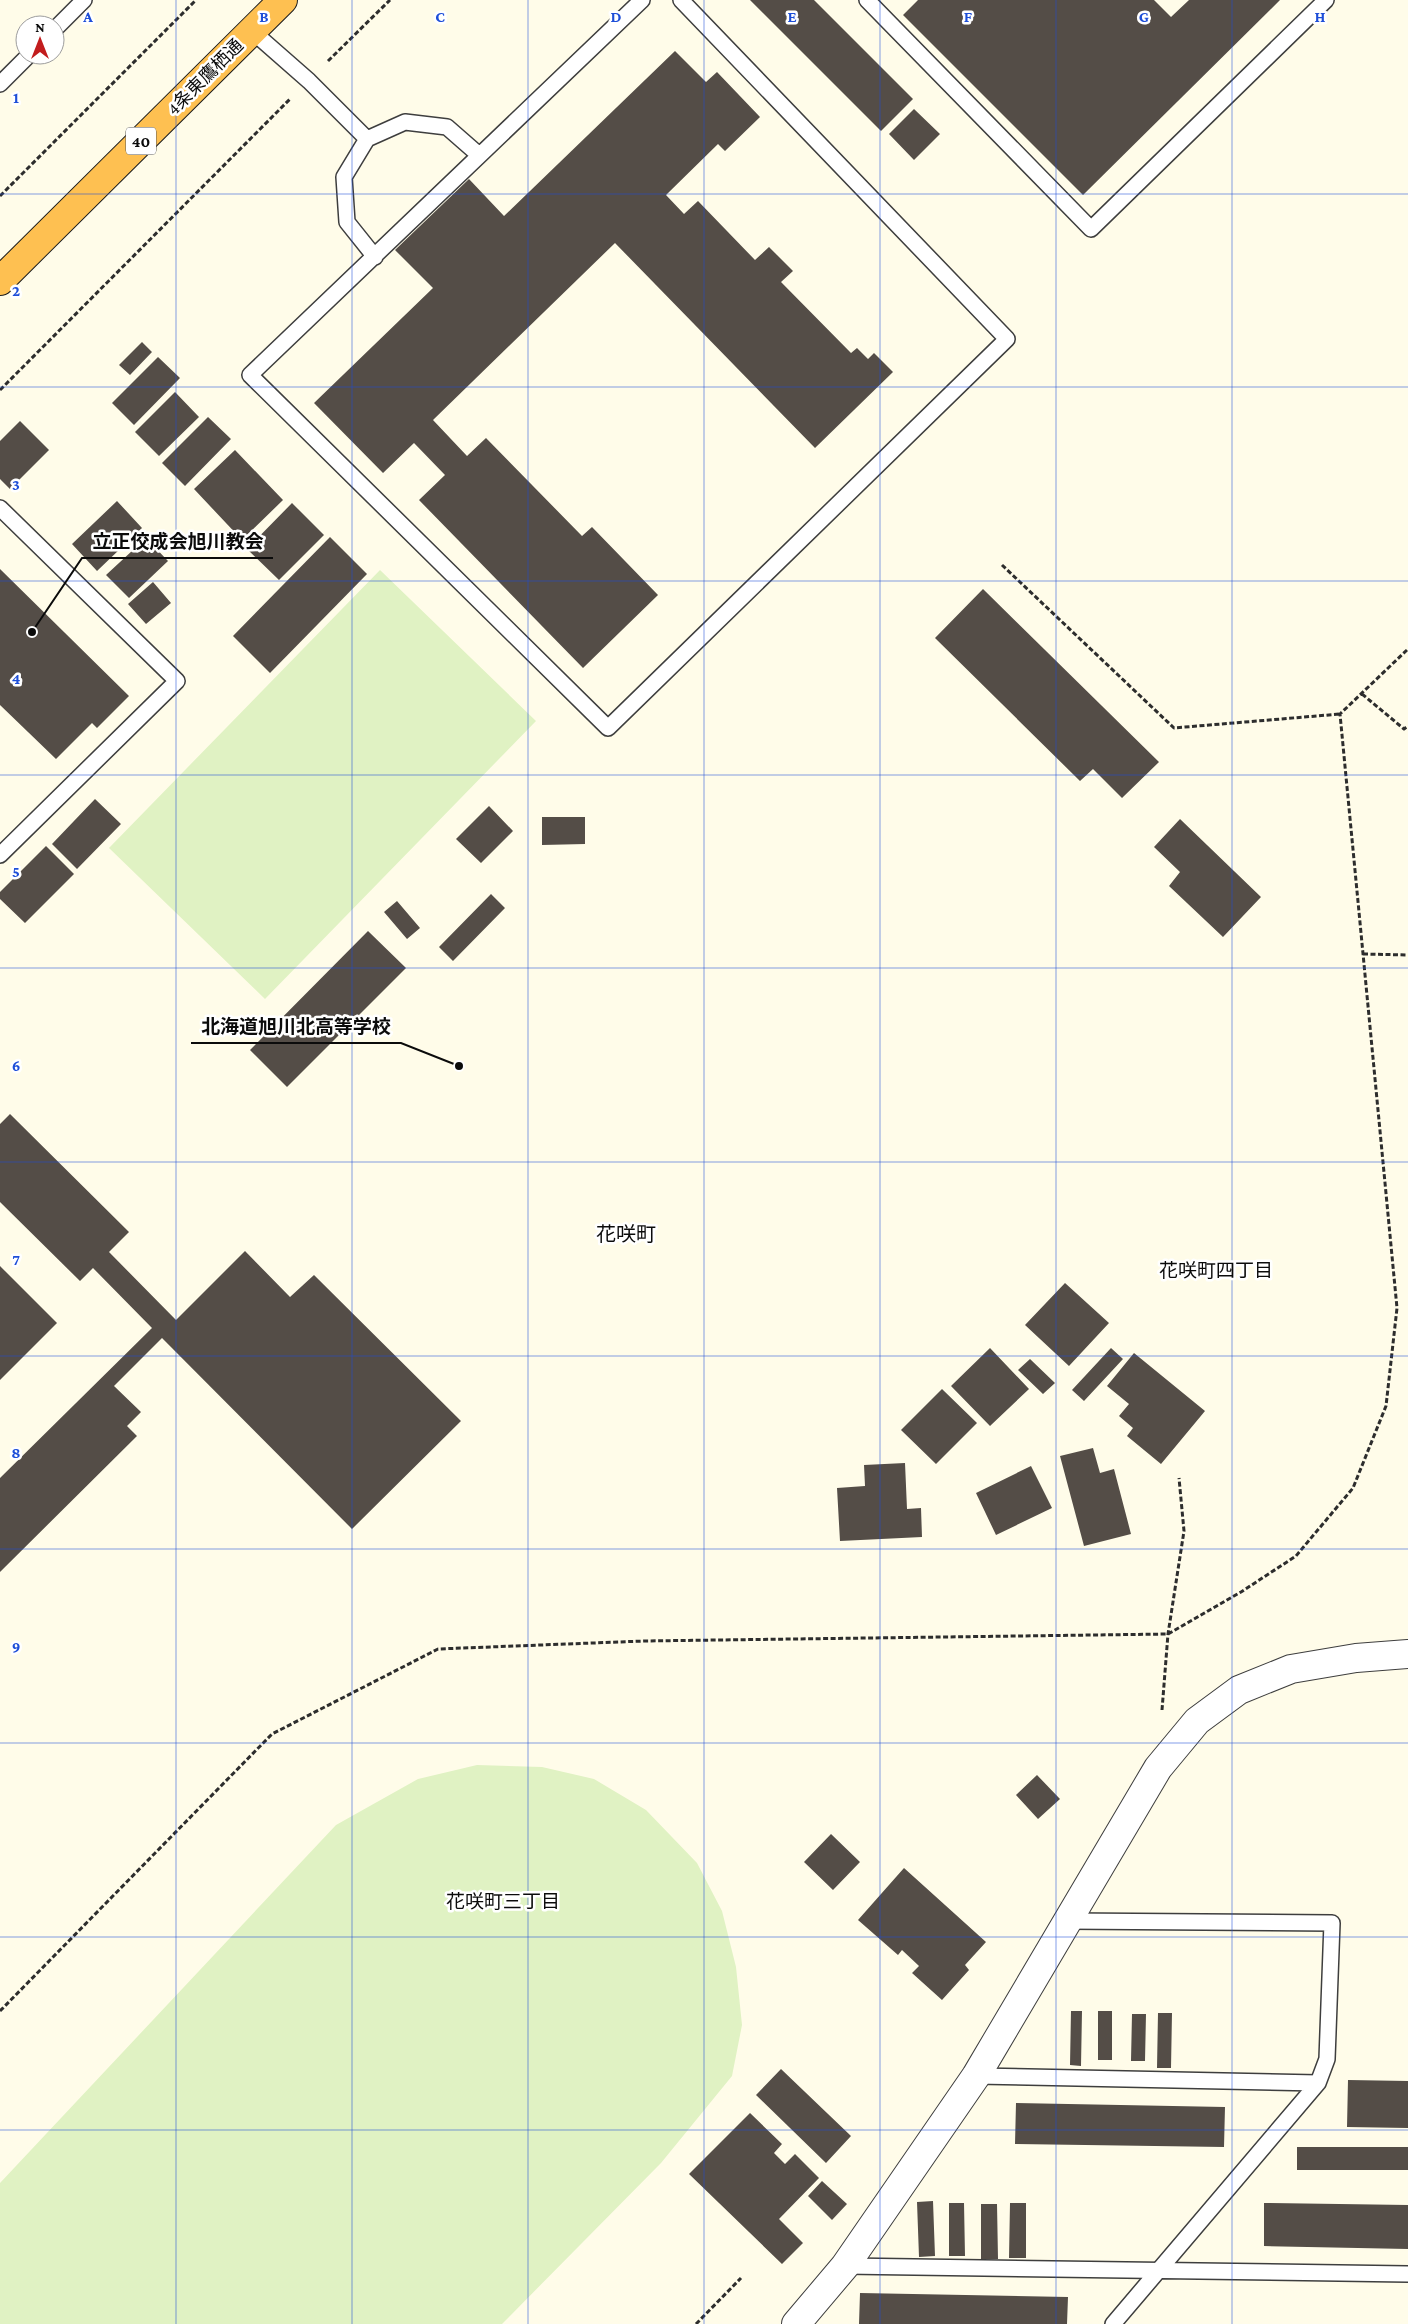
<svg xmlns="http://www.w3.org/2000/svg" width="1408" height="2324" font-family="'Crimson Pro','Noto Sans JP',serif">
	<style>
		.pitch { fill: #e0f2c3 }
		.building { fill: #544d47 }
		.lines { fill: none; stroke-linecap: round; stroke-linejoin: round }
		.service-casing { stroke: #3e3e3e; stroke-width: 18 }
		.minor-casing { stroke: #3e3e3e; stroke-width: 30 }
		.trunk-casing { stroke: #1c1c1c; stroke-width: 30 }
		.path { stroke: #2d2d2d; stroke-width: 3; stroke-dasharray: 5 2.5; stroke-linecap: butt }
		.service { stroke: #fff; stroke-width: 15 }
		.minor { stroke: #fff; stroke-width: 28 }
		.trunk { stroke: #fec051; stroke-width: 28 }
		.grid { fill: none; stroke: #1d4ed8; stroke-width: 1; stroke-opacity: 0.55 }
		.labels { text-anchor: middle; stroke-width: 5; stroke-linejoin: round; paint-order: stroke }
		.shield { fill: #fff; stroke: #545454; stroke-width: 1 }
		.shield-label { font-size: 16px; font-weight: bold; fill: #0b0b0b }
		.street-label { font-size: 18px; fill: #0b0b0b; stroke: #fff }
		.neighbourhood-label { font-size: 19px; fill: #0b0b0b; stroke: #fff }
		.quarter-label { font-size: 20px; fill: #0b0b0b; stroke: #fff }
		.grid-label { font-size: 16px; text-anchor: middle; font-weight: bold; fill: #1d4ed8; stroke: #fff; stroke-width: 5; stroke-linejoin: round; paint-order: stroke }
		.leader { fill: none; stroke: #0b0b0b; stroke-width: 2 }
		.callout-dot { fill: #0b0b0b; stroke: #fff; stroke-width: 2 }
		.callout-label { font-size: 19px; text-anchor: middle; font-weight: bold; fill: #0b0b0b; stroke: #fff; stroke-width: 5; stroke-linejoin: round; paint-order: stroke }
	</style>
	<rect width="100%" height="100%" fill="#fffce9"/>
	<path class="pitch" d="M380,570L536,721L265,999L109,848Z
		M477,1765L542,1767L594,1779L646,1810L697,1863L722,1911L736,1967L742,2025L732,2076L661,2163L502,2324H0V2183L336,1825L418,1779Z"/>
	<path class="building" d="M750,0H814L913,99L881,131Z
		M918,0H1154L1171,17L1189,0H1280L1083,195L903,15Z
		M675,51L706,82L717,72L760,117L725,151L718,144L666,195L684,214L698,201L755,260L769,247L793,271L781,282L851,353L857,348L868,359L874,353L893,372L815,448L615,243L433,420L467,456L486,438L582,536L592,527L658,595L583,668L419,500L445,475L414,443L383,473L314,403L433,288L395,250L469,179L504,216Z
		M914,109L940,134L914,160L889,134Z
		M142,342L152,352L130,375L119,365Z
		M158,357L180,378L134,425L112,403Z
		M175,392L199,417L159,456L135,432Z
		M208,417L231,439L185,486L162,463Z
		M20,421L49,450L10,489L0,479V441Z
		M235,450L283,500L242,540L194,489Z
		M117,501L142,528L97,571L72,544Z
		M292,503L324,535L279,580L247,549Z
		M330,537L367,574L270,673L233,636Z
		M146,538L168,561L129,598L106,575Z
		M0,569L129,696L97,728L92,723L56,759L0,705Z
		M153,582L171,603L146,624L128,604Z
		M983,589L1159,762L1122,798L1093,769L1080,781L935,638Z
		M95,799L121,824L77,869L52,844Z
		M489,806L513,831L481,863L456,839Z
		M542,817H585V844L542,845Z
		M1180,819L1261,897L1223,937L1169,886L1180,872L1154,847Z
		M46,846L74,874L25,923L0,899V892Z
		M491,894L505,908L453,961L439,947Z
		M397,901L420,928L407,939L384,912Z
		M368,931L406,968L287,1087L250,1050Z
		M10,1114L129,1232L109,1252L176,1320L245,1251L290,1297L314,1275L461,1421L352,1529L162,1338L114,1386L141,1412L127,1426L137,1436L0,1572V1478L152,1328L93,1268L80,1281L0,1202V1124Z
		M0,1266L57,1323L0,1380Z
		M1065,1283L1109,1323L1069,1366L1025,1325Z
		M990,1348L1029,1389L990,1426L951,1386Z
		M1111,1348L1123,1359L1084,1401L1072,1390Z
		M1134,1353L1205,1411L1161,1464L1127,1436L1133,1428L1119,1416L1129,1404L1107,1386Z
		M1030,1359L1055,1383L1043,1394L1018,1370Z
		M942,1389L977,1423L936,1464L901,1430Z
		M1093,1448L1100,1473L1114,1469L1131,1534L1084,1546L1060,1456Z
		M905,1463L907,1509L921,1508L922,1537L840,1541L837,1488L865,1486L864,1465Z
		M1031,1466L1052,1508L996,1535L976,1493Z
		M1037,1775L1060,1799L1038,1819L1016,1795Z
		M831,1834L860,1862L833,1890L804,1862Z
		M904,1868L986,1942L965,1965L969,1970L942,2000L912,1973L919,1966L902,1950L898,1955L858,1920Z
		M1071,2011H1082L1081,2066L1070,2065Z
		M1098,2011H1112V2060H1098Z
		M1158,2013H1172L1171,2068H1157Z
		M1132,2014H1146L1145,2061H1131Z
		M781,2069L851,2136L826,2163L756,2095Z
		M1348,2080L1408,2081V2128L1347,2127Z
		M1016,2103L1225,2107L1224,2147L1015,2144Z
		M750,2113L782,2144L774,2153L785,2164L795,2154L819,2178L779,2219L803,2243L782,2264L689,2174Z
		M1297,2147H1408V2170H1297Z
		M822,2181L847,2204L832,2220L808,2196Z
		M933,2201L935,2256L919,2257L917,2202Z
		M949,2203H964L965,2256H949Z
		M1010,2203H1026V2258H1009Z
		M1264,2203L1408,2205V2249L1264,2246Z
		M981,2204H997L998,2259H981Z
		M860,2293L1068,2297L1067,2324H859Z"/>
	<g class="lines">
		<defs>
			<path id="service" d="M642,0L250,375L608,728L1007,339L681,0
				M867,0L1091,229L1326,0
				M55,29L84,0
				M252,31L309,81L367,139
				M0,84L29,55
				M375,257L347,222L344,177L367,139L405,122L447,127L479,155
				M0,508L177,681L0,855
				M1066,1921L1332,1923L1327,2059L1318,2083L1113,2324
				M976,2076L1318,2083
				M845,2266L1408,2274"/>
			<path id="minor" d="M796,2324L845,2266L976,2076L1158,1768L1197,1721L1239,1690L1291,1669L1356,1658L1408,1654"/>
			<path id="trunk" d="M0,281L283,0"/>
		</defs>
		<use href="#service" class="service-casing"/>
		<use href="#minor" class="minor-casing"/>
		<use href="#trunk" class="trunk-casing"/>
		<path class="path" d="M328,61L390,0
			M0,196L196,0
			M0,390L290,99
			M1002,565L1174,728L1340,714
			M1362,694L1404,729L1408,726
			M1363,954L1408,955
			M1162,1710L1168,1634L1184,1531L1179,1478
			M0,2011L272,1734L438,1649L644,1641L1168,1634L1241,1592L1296,1556L1353,1488L1386,1406L1397,1308L1340,714L1408,649
			M696,2324L741,2278"/>
		<use href="#service" class="service"/>
		<use href="#minor" class="minor"/>
		<use href="#trunk" class="trunk"/>
	</g>
	<path class="grid" d="M176,0V2324M352,0V2324M528,0V2324M704,0V2324M880,0V2324M1056,0V2324M1232,0V2324M0,194H1408M0,387H1408M0,581H1408M0,775H1408M0,968H1408M0,1162H1408M0,1356H1408M0,1549H1408M0,1743H1408M0,1937H1408M0,2130H1408"/>
	<g class="labels">
		<rect class="shield" x="126" y="127.5" width="30" height="27" rx="4"/>
		<g class="shield-label">
			<text x="141" y="147">40</text>
		</g>
		<g class="street-label">
			<text transform="translate(205 77) rotate(-45)" y="6">4条東鷹栖通</text>
		</g>
		<g class="neighbourhood-label">
			<text x="1216" y="1277">花咲町四丁目</text>
			<text x="503" y="1908">花咲町三丁目</text>
		</g>
		<g class="quarter-label">
			<text x="626" y="1241">花咲町</text>
		</g>
	</g>
	<g class="grid-label">
		<text x="88" y="22">A</text>
		<text x="264" y="22">B</text>
		<text x="440" y="22">C</text>
		<text x="616" y="22">D</text>
		<text x="792" y="22">E</text>
		<text x="968" y="22">F</text>
		<text x="1144" y="22">G</text>
		<text x="1320" y="22">H</text>
		<text x="16" y="103">1</text>
		<text x="16" y="296">2</text>
		<text x="16" y="490">3</text>
		<text x="16" y="684">4</text>
		<text x="16" y="877">5</text>
		<text x="16" y="1071">6</text>
		<text x="16" y="1265">7</text>
		<text x="16" y="1458">8</text>
		<text x="16" y="1652">9</text>
	</g>
	<path class="leader" d="M32 632L82 558H273M459 1066L401 1043H191"/>
	<g class="callout-dot">
		<circle cx="32" cy="632" r="5"/>
		<circle cx="459" cy="1066" r="5"/>
	</g>
	<g class="callout-label">
		<text x="178" y="548">立正佼成会旭川教会</text>
		<text x="296" y="1033">北海道旭川北高等学校</text>
	</g>
	<g transform="translate(40 40)"><circle r="24" fill="#ffffff" stroke="#9d9d9d"/>
	<path d="M0-4L9 19L0 12L-9 19Z" fill="#c21c1d"/>
	<text y="-8" font-size="14" font-weight="bold" text-anchor="middle" fill="#0b0b0b">N</text>
	</g>
</svg>
